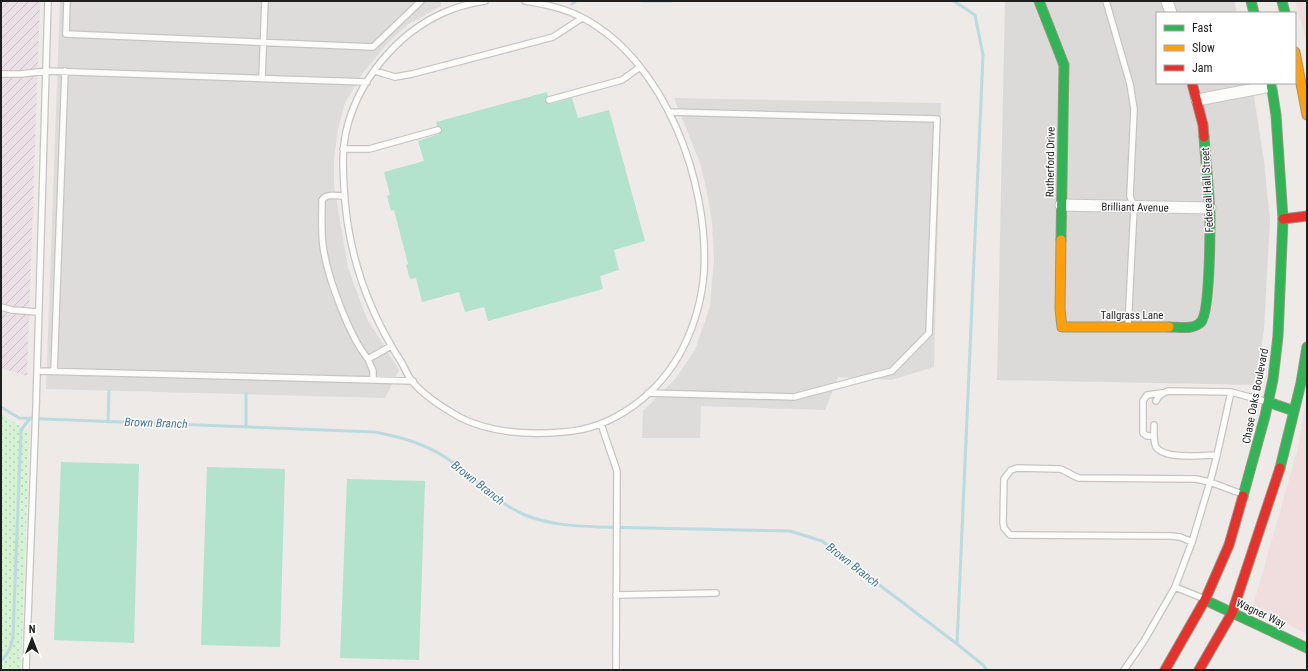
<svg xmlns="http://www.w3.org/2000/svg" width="1308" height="671" font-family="'Roboto Condensed',sans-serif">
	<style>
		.residential { fill: #dcdad9 }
		.commercial { fill: #efdedd }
		.industrial { fill: url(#industrial-furrows) }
		.park { fill: url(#park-dots) }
		.pitch { fill: #b3e3cc }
		.parking { fill: #dddcdb }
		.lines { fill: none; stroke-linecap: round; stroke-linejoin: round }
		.stream { stroke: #bbdbe0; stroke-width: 3 }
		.lane-casing { stroke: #c6c5c3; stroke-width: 8 }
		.street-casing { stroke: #c6c5c3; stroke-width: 13 }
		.fast-casing { stroke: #97967f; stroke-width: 11 }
		.slow-casing { stroke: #97967f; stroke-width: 11 }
		.jam-casing { stroke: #97967f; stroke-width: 11 }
		.lane { stroke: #fcfcfb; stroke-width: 5.5 }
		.street { stroke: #fcfcfb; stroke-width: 11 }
		.fast { stroke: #30b455; stroke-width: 9 }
		.slow { stroke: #ff9f0a; stroke-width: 9 }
		.jam { stroke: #e5322d; stroke-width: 9 }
		.labels { text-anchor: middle; stroke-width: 3; stroke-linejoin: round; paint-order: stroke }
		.street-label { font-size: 11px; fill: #1f1f1f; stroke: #fff }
		.water-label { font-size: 12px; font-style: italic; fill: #46789e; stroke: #fff }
	</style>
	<defs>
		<pattern id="industrial-furrows" width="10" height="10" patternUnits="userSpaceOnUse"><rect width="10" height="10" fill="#eae0e6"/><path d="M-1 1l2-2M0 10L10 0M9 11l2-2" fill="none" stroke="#c8c0c5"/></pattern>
		<pattern id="park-dots" width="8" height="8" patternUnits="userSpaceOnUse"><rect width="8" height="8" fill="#d5f2d3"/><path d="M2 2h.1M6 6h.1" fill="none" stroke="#b6cfb5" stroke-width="1.8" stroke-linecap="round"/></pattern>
	</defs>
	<rect width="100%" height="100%" fill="#edeae7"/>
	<path class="residential" d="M1005,1H1234L1237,13H1157V83H1252L1264,162L1270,220L1264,328L1256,385L997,380Z"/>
	<path class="commercial" d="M1295,1H1307V44Z
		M1307,391V634L1253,606L1298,448Z"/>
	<path class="industrial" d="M1,1H40L27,376L1,368Z"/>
	<path class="park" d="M1,414L27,431L29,435L21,670H1Z"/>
	<path class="pitch" d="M547,92L550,104L572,98L578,118L609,110L645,241L614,250L619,270L600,276L603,289L488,321L484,307L465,312L459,292L422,302L416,278L410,279L406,265L408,264L394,210L391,211L387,196L390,195L384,172L424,161L418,141L439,134L436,122Z
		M61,462L139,464L134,643L54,640Z
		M207,467L285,469L280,647L201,645Z
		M347,479L425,481L419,660L340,658Z"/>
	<path class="parking" d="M60,1H441V6L407,25L385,46L362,74L345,103L338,129L334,159V185L348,268L367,319L399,370L385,398L46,389Z
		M674,98L941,103L934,367L891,380L838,377L825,410L701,406L700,438H642L643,411L676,378L695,350L710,306L714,259L712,223L707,192L700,163Z"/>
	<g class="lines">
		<path class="stream" d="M642,1H671
			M954,1L975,15L983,55L957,644
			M572,4L576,1
			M1,407L19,418L375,432C405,438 431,445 456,465C478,482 499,504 525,515C550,525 574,526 600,527L790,531L822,541L957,644L983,665L987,670
			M108,422L109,391
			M246,427V393
			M1,661C9,653 12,646 13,635L21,430L30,418"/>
		<defs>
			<path id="lane" d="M67,1L66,34L373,47L421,1
				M485,1C471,3 456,7 443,13C396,34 357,82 346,132C342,151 343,169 344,187C347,250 366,307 400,360C404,366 407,375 412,381C423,395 445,409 461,418C492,433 529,435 563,432C614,429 660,393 683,348C695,324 702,298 704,272C709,183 666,62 583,18C565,8 545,4 525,1
				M1106,1L1130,84L1134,109L1130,196L1134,207L1128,327
				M375,71L395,77L412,74L553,37L582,18
				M1,74H21L46,71L367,82
				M262,78L265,1
				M549,100L622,80L640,67
				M343,149H369L438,130
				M344,196C336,196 327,193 322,200C322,216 321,231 323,246C327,276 349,336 368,359L391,346
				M1,307L12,310L38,312
				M368,359L373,371V380
				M37,371L413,381
				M54,372L65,71
				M1231,392L1268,402
				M648,393L794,397L892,371L929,333L937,119L669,112
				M601,424L617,471L616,670
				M1154,425C1154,432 1153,441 1156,447C1165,460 1203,455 1217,455L1231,392L1168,391C1162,393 1158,396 1156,401
				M1154,436H1147L1143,433V401L1147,395L1162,393
				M1192,542L1180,537L1171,536L1010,535L1004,528L1003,522L1004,479L1011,470L1017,468L1060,469C1067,471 1072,476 1079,478L1196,479L1210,482L1217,455
				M1175,587L1192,542L1210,482L1242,494
				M616,595L716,593
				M26,670L36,407L48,1
				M1124,670L1144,641L1175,587L1205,599"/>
			<path id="street" d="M1167,1L1171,13
				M1197,100L1271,86
				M1061,205L1210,208"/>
			<path id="fast" d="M1039,1L1064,65L1061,240
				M1251,1L1254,13
				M1282,1L1285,13
				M1169,327C1179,327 1194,330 1201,322C1210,313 1210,232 1210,216C1209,190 1206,164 1204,137
				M1268,402L1294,411
				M1280,468L1301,383L1307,347
				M1243,496L1265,416L1273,379L1278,336L1283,219L1276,115L1271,83
				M1205,600L1307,648"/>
			<path id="slow" d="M1295,52L1307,115
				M1061,240L1060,309L1062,327H1169"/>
			<path id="jam" d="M1192,83L1203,125L1204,137
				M1283,219L1307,216
				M1165,670L1205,600L1229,545L1243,496
				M1199,670L1232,613L1280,468"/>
		</defs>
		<use href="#lane" class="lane-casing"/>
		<use href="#street" class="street-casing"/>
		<use href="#fast" class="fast-casing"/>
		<use href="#slow" class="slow-casing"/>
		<use href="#jam" class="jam-casing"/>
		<use href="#lane" class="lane"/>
		<use href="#street" class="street"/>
		<use href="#fast" class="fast"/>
		<use href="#slow" class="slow"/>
		<use href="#jam" class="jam"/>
	</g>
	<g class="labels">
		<g class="street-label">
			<text transform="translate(1050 162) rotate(-89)" y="4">Rutherford Drive</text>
			<text transform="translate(1207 190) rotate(-93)" y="4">Federeal Hall Street</text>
			<text transform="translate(1135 207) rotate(1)" y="4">Brilliant Avenue</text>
			<text x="1132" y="319">Tallgrass Lane</text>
			<text transform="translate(1255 396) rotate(-79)" y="4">Chase Oaks Boulevard</text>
			<text transform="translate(1261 613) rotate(25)" y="4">Wagner Way</text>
		</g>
		<g class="water-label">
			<text transform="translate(156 423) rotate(2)" y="4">Brown Branch</text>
			<text transform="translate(478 483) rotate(38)" y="4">Brown Branch</text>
			<text transform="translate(853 565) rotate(38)" y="4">Brown Branch</text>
		</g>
	</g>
	<rect width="1308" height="671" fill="none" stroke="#1f1f1f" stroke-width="4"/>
	<rect x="1156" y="12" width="140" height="72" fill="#ffffff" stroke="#a5a5a5"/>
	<rect x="1164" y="25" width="20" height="6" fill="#30b455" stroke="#a5a5a5"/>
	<text x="1192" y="32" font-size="12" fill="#1f1f1f">Fast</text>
	<rect x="1164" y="45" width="20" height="6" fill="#ff9f0a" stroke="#a5a5a5"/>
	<text x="1192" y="52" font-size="12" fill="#1f1f1f">Slow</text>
	<rect x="1164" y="65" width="20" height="6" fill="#e5322d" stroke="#a5a5a5"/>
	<text x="1192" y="72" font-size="12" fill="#1f1f1f">Jam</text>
	<g transform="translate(32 639)" stroke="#ffffff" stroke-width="3" paint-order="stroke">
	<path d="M0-3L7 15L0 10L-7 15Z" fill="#1f1f1f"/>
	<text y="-6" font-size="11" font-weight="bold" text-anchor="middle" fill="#1f1f1f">N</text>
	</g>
</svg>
